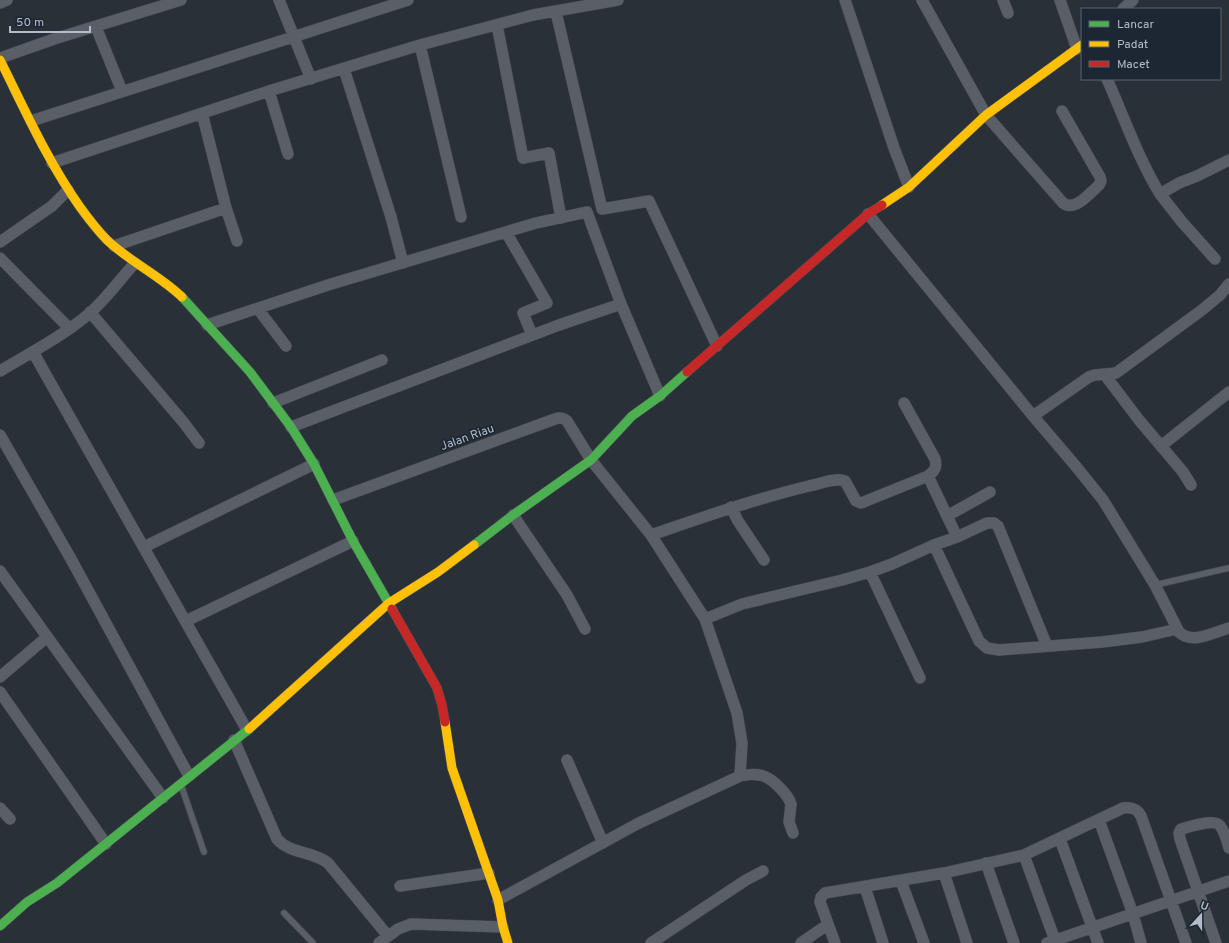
<svg xmlns="http://www.w3.org/2000/svg" width="1229" height="943" font-family="Overpass,sans-serif">
	<style>
		.lines { fill: none; stroke-linecap: round; stroke-linejoin: round }
		.lane-casing { stroke: #484c53; stroke-width: 7 }
		.street-casing { stroke: #484c53; stroke-width: 12 }
		.fast-casing { stroke: #484c53; stroke-width: 10 }
		.slow-casing { stroke: #484c53; stroke-width: 10 }
		.jam-casing { stroke: #484c53; stroke-width: 10 }
		.lane { stroke: #5a5e66; stroke-width: 5.5 }
		.street { stroke: #5a5e66; stroke-width: 11 }
		.fast { stroke: #4caf50; stroke-width: 9 }
		.slow { stroke: #ffc107; stroke-width: 9 }
		.jam { stroke: #c62828; stroke-width: 9 }
		.labels { text-anchor: middle; stroke-width: 3.5; stroke-linejoin: round; paint-order: stroke }
		.street-label { font-size: 12px; fill: #b4bcc9; stroke: #1d2633 }
	</style>
	<rect width="100%" height="100%" fill="#2a3038"/>
	<g class="lines">
		<defs>
			<path id="lane" d="M1155,585L1229,568
				M181,785L204,852
				M284,913L313,943"/>
			<path id="street" d="M279,0L311,79
				M845,0L894,148L909,187
				M922,0L986,115L1063,203C1075,212 1090,193 1099,185L1101,181L1100,177L1062,111
				M1003,0L1008,13
				M1060,0L1077,49
				M0,3L7,0
				M1123,9L1133,0
				M556,12L602,209L649,201L717,346
				M497,25L523,158L549,153L561,218
				M96,27L122,91
				M420,45L461,217
				M0,58L54,39L181,0
				M344,69L391,217L403,263
				M1107,79C1124,117 1138,158 1160,194L1179,183L1197,176L1229,160
				M269,91L288,154
				M202,113L226,208L237,241
				M31,121L408,0
				M52,163L269,91L420,45L533,15L618,0
				M1160,194L1182,222L1215,259
				M868,214L1033,416L1074,464L1103,500L1155,585L1179,632C1192,645 1214,632 1229,628
				M506,232L547,303L523,313L532,335
				M0,242L52,206L68,190
				M114,246L226,208
				M0,258L69,328
				M258,309L286,346
				M90,312L184,423L199,443
				M207,325L328,285L536,223L587,212L621,304L660,396
				M33,352L247,730
				M0,371C30,353 63,336 90,313C105,300 121,278 135,263
				M1105,375L1139,420L1183,472L1191,485
				M273,403L382,360
				M904,403L935,459C937,467 935,471 928,476L957,537
				M1033,416L1089,377L1095,375L1116,373L1202,310L1220,295L1229,284
				M291,427L559,325L621,304
				M0,435L71,559L189,776
				M1161,446L1229,392
				M333,500L555,419C560,417 563,418 567,421L591,460L651,535L705,619L737,713L742,743L740,776L637,824L498,900
				M731,507L738,521L764,560
				M513,515L567,595L585,629
				M947,516L990,492
				M651,535C704,517 755,499 809,486C820,484 835,477 845,481L856,501L861,503L928,476
				M934,545L979,641L987,648L999,650L1102,642L1142,637L1177,629
				M144,547L314,464
				M0,571L163,798
				M870,572L920,678
				M705,619L742,604L842,580L870,572L892,564L934,545L957,537L987,523H994L998,526L1047,646
				M186,621L353,541
				M0,677L47,637
				M0,692L106,844
				M234,740L277,839C290,854 313,851 328,863L388,936
				M567,760L603,843
				M740,776C758,772 768,775 780,788C785,793 789,798 791,804L789,822L793,833
				M0,808L10,819
				M1099,820L1133,914L1141,943
				M1060,839L1098,943
				M1024,855L1056,943
				M986,863L1014,943
				M944,873L967,943
				M901,881L924,943
				M400,886L489,873
				M865,887L883,943
				M379,943L398,929L411,924L503,927
				M651,943L746,880L763,871
				M801,943L827,925
				M835,943L820,902L821,897L825,893L944,873L1024,855L1123,808C1131,807 1137,808 1141,816L1186,943
				M1047,943L1229,881
				M1216,943L1180,839L1179,833L1181,829C1190,827 1216,817 1221,827C1225,833 1227,841 1229,848"/>
			<path id="fast" d="M182,297L250,372L291,427L314,464L353,541L392,609
				M474,545L513,515L591,460L632,416L660,396L687,372
				M0,926L27,902L57,883L249,729"/>
			<path id="slow" d="M0,60C25,110 48,162 80,207C88,218 97,230 107,240C130,262 159,275 182,297
				M882,205L909,187L986,115L1082,45
				M445,722L452,768L498,900L503,927L508,943
				M249,729L389,603L438,572L474,545"/>
			<path id="jam" d="M687,372L868,214L882,205
				M392,609L437,688L442,705L445,722"/>
		</defs>
		<use href="#lane" class="lane-casing"/>
		<use href="#street" class="street-casing"/>
		<use href="#fast" class="fast-casing"/>
		<use href="#slow" class="slow-casing"/>
		<use href="#jam" class="jam-casing"/>
		<use href="#lane" class="lane"/>
		<use href="#street" class="street"/>
		<use href="#fast" class="fast"/>
		<use href="#slow" class="slow"/>
		<use href="#jam" class="jam"/>
	</g>
	<g class="labels">
		<g class="street-label">
			<text transform="translate(467 437) rotate(-20)" y="4">Jalan Riau</text>
		</g>
	</g>
	<rect x="1081" y="8" width="140" height="72" fill="#1d2633" stroke="#59626f"/>
	<rect x="1089" y="21" width="20" height="6" fill="#4caf50" stroke="#59626f"/>
	<text x="1117" y="28" font-size="12" fill="#b4bcc9">Lancar</text>
	<rect x="1089" y="41" width="20" height="6" fill="#ffc107" stroke="#59626f"/>
	<text x="1117" y="48" font-size="12" fill="#b4bcc9">Padat</text>
	<rect x="1089" y="61" width="20" height="6" fill="#c62828" stroke="#59626f"/>
	<text x="1117" y="68" font-size="12" fill="#b4bcc9">Macet</text>
	<g transform="translate(1201 915) rotate(21)" stroke="#1d2633" stroke-width="3" paint-order="stroke">
	<path d="M0-3L7 15L0 10L-7 15Z" fill="#b4bcc9"/>
	<text y="-6" font-size="11" font-weight="bold" text-anchor="middle" fill="#b4bcc9">U</text>
	</g>
	<path d="M10 26v6h80v-6" fill="none" stroke="#b4bcc9" stroke-width="2"/>
	<text x="16" y="26" font-size="12" fill="#b4bcc9" stroke="#1d2633" stroke-width="3" paint-order="stroke">50 m</text>
</svg>
